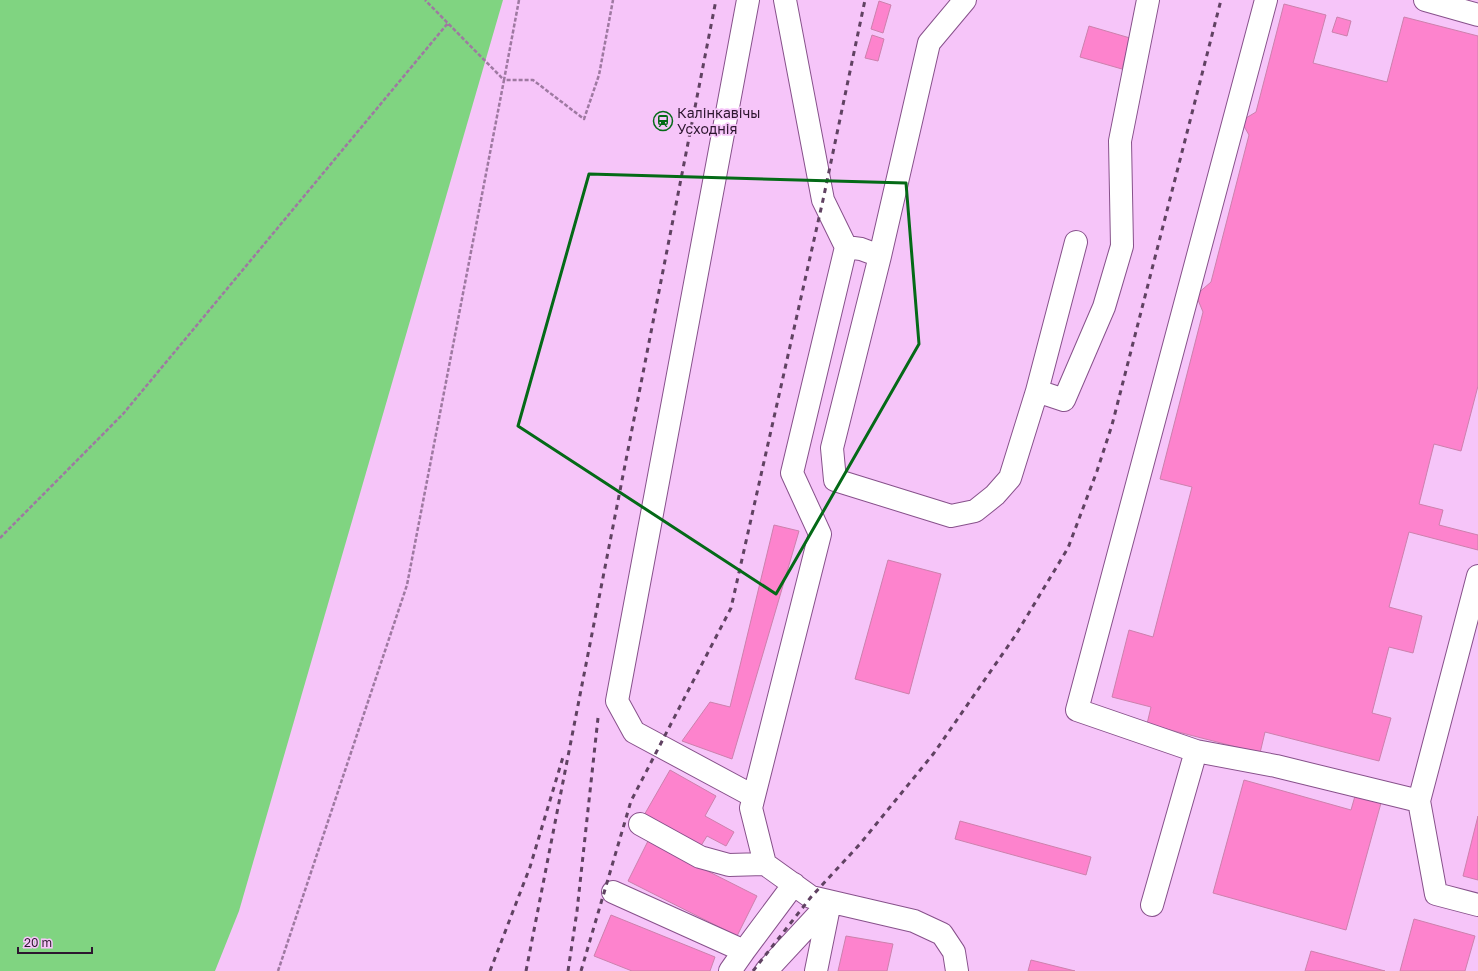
<svg xmlns="http://www.w3.org/2000/svg" width="1478" height="971" font-family="'Golos Text',sans-serif">
	<style>
		.green { fill: #80d481 }
		.building { fill: #fd83cd; stroke: #cd80ad }
		.lines { fill: none; stroke-linecap: round; stroke-linejoin: round }
		.minor-casing { stroke: #87518b; stroke-width: 24 }
		.path { stroke: #9e79a1; stroke-width: 2.5; stroke-dasharray: 4 2; stroke-linecap: butt }
		.minor { stroke: #fff; stroke-width: 22 }
		.rail { stroke: #604262; stroke-width: 3; stroke-dasharray: 5 5; stroke-linecap: butt }
		.marked { fill: none; stroke: #046a17; stroke-width: 3; stroke-linejoin: round }
		.labels { text-anchor: middle; stroke-width: 3.5; stroke-linejoin: round; paint-order: stroke }
		.poi-label { font-size: 14px; fill: #2d162f; stroke: #f6c5f9; text-anchor: start }
	</style>
	<rect width="100%" height="100%" fill="#f6c5f9"/>
	<path class="green" d="M0,0H503L239,911L215,971H0Z"/>
	<path class="building" d="M879,1L891,5L883,33L871,29Z
		M1284,4L1326,15L1313,63L1387,82L1404,17L1478,36V386L1461,451L1434,444L1419,504L1443,510L1439,525L1478,535V550L1409,532L1389,607L1422,616L1413,653L1389,647L1372,713L1391,718L1379,761L1265,732L1260,753L1147,724L1151,707L1112,697L1129,630L1153,637L1192,487L1160,479L1203,312L1196,295L1211,282L1249,135L1241,121L1256,112Z
		M1337,17L1351,21L1347,36L1332,32Z
		M1089,26L1130,38L1122,69L1080,57Z
		M872,35L884,39L878,61L865,58Z
		M774,525L799,531L732,759L682,741L710,702L730,707Z
		M888,560L941,574L909,694L855,679Z
		M670,770L716,796L705,816L734,832L726,846L707,836L699,849L643,817Z
		M1244,780L1351,810L1355,796L1381,803L1346,930L1213,893Z
		M1478,816V880L1463,876Z
		M960,821L1091,857L1086,875L955,839Z
		M648,841L757,896L737,936L628,881Z
		M611,915L715,957L710,971H632L594,956Z
		M1414,919L1475,936L1465,971H1400Z
		M846,936L893,944L887,971H838Z
		M1311,951L1385,971H1305Z
		M1031,960L1075,971H1028Z"/>
	<g class="lines">
		<defs>
			<path id="minor" d="M748,0L617,701L634,732L753,796
				M785,0L823,200L846,247L792,473L820,534L751,808L765,864L811,897L914,921L942,934L954,952L957,971
				M1425,0L1478,15
				M1076,242L1037,391L1064,400L1104,307L1122,246L1120,141L1148,0
				M846,247L861,249L880,256L929,43L965,0
				M880,256L832,448L835,480L951,516L975,511L995,495L1010,478L1037,391
				M1478,576L1419,801L1436,894L1478,905
				M1196,751L1276,766L1419,801
				M640,824L700,857L729,865L765,864
				M613,892L744,951L794,884
				M1152,905L1196,751L1077,710L1266,0
				M730,971L744,951
				M766,971L830,902
				M816,971L830,902"/>
		</defs>
		<use href="#minor" class="minor-casing"/>
		<path class="path" d="M519,0L504,80H533L584,119L599,75L613,0
			M0,538L123,414L448,23
			M278,971L407,585L504,80L425,0"/>
		<use href="#minor" class="minor"/>
		<path class="rail" d="M490,971L530,867L563,757
			M526,971L716,0
			M568,971L577,911L598,718
			M581,971L631,801L731,608L823,200L865,0
			M753,971L811,897L860,844L934,753L1015,636L1068,548L1097,471L1112,425L1221,0"/>
	</g>
	<path class="marked" d="M589,174L906,183L919,344L776,594L518,426Z"/>
	<defs>
		<symbol id="station-ring" viewBox="-11 -11 22 22"><circle r="9.5" fill="#f6c5f9" stroke="#046a17" stroke-width="1.5"/><path d="M-3-6H3Q5-6 5-4V2Q5 4 3 4L4.5 6H3L1.5 4h-3L-3 6H-4.5L-3 4Q-5 4-5 2V-4Q-5-6-3-6ZM-3.5-4v3h7v-3ZM-3.5 1v1.5H-2V1ZM2 1v1.5H3.5V1Z" fill="#046a17"/></symbol>
	</defs>
	<g fill-rule="evenodd">
		<use href="#station-ring" x="652" y="110" width="22" height="22"/>
	</g>
	<g class="labels">
		<g class="poi-label">
			<text x="677" y="118">Калінкавічы<tspan x="677" dy="16">Усходнія</tspan></text>
		</g>
	</g>
	<path d="M18 947v6h74v-6" fill="none" stroke="#2d162f" stroke-width="2"/>
	<text x="24" y="947" font-size="12" fill="#2d162f" stroke="#f6c5f9" stroke-width="3" paint-order="stroke">20 m</text>
</svg>
